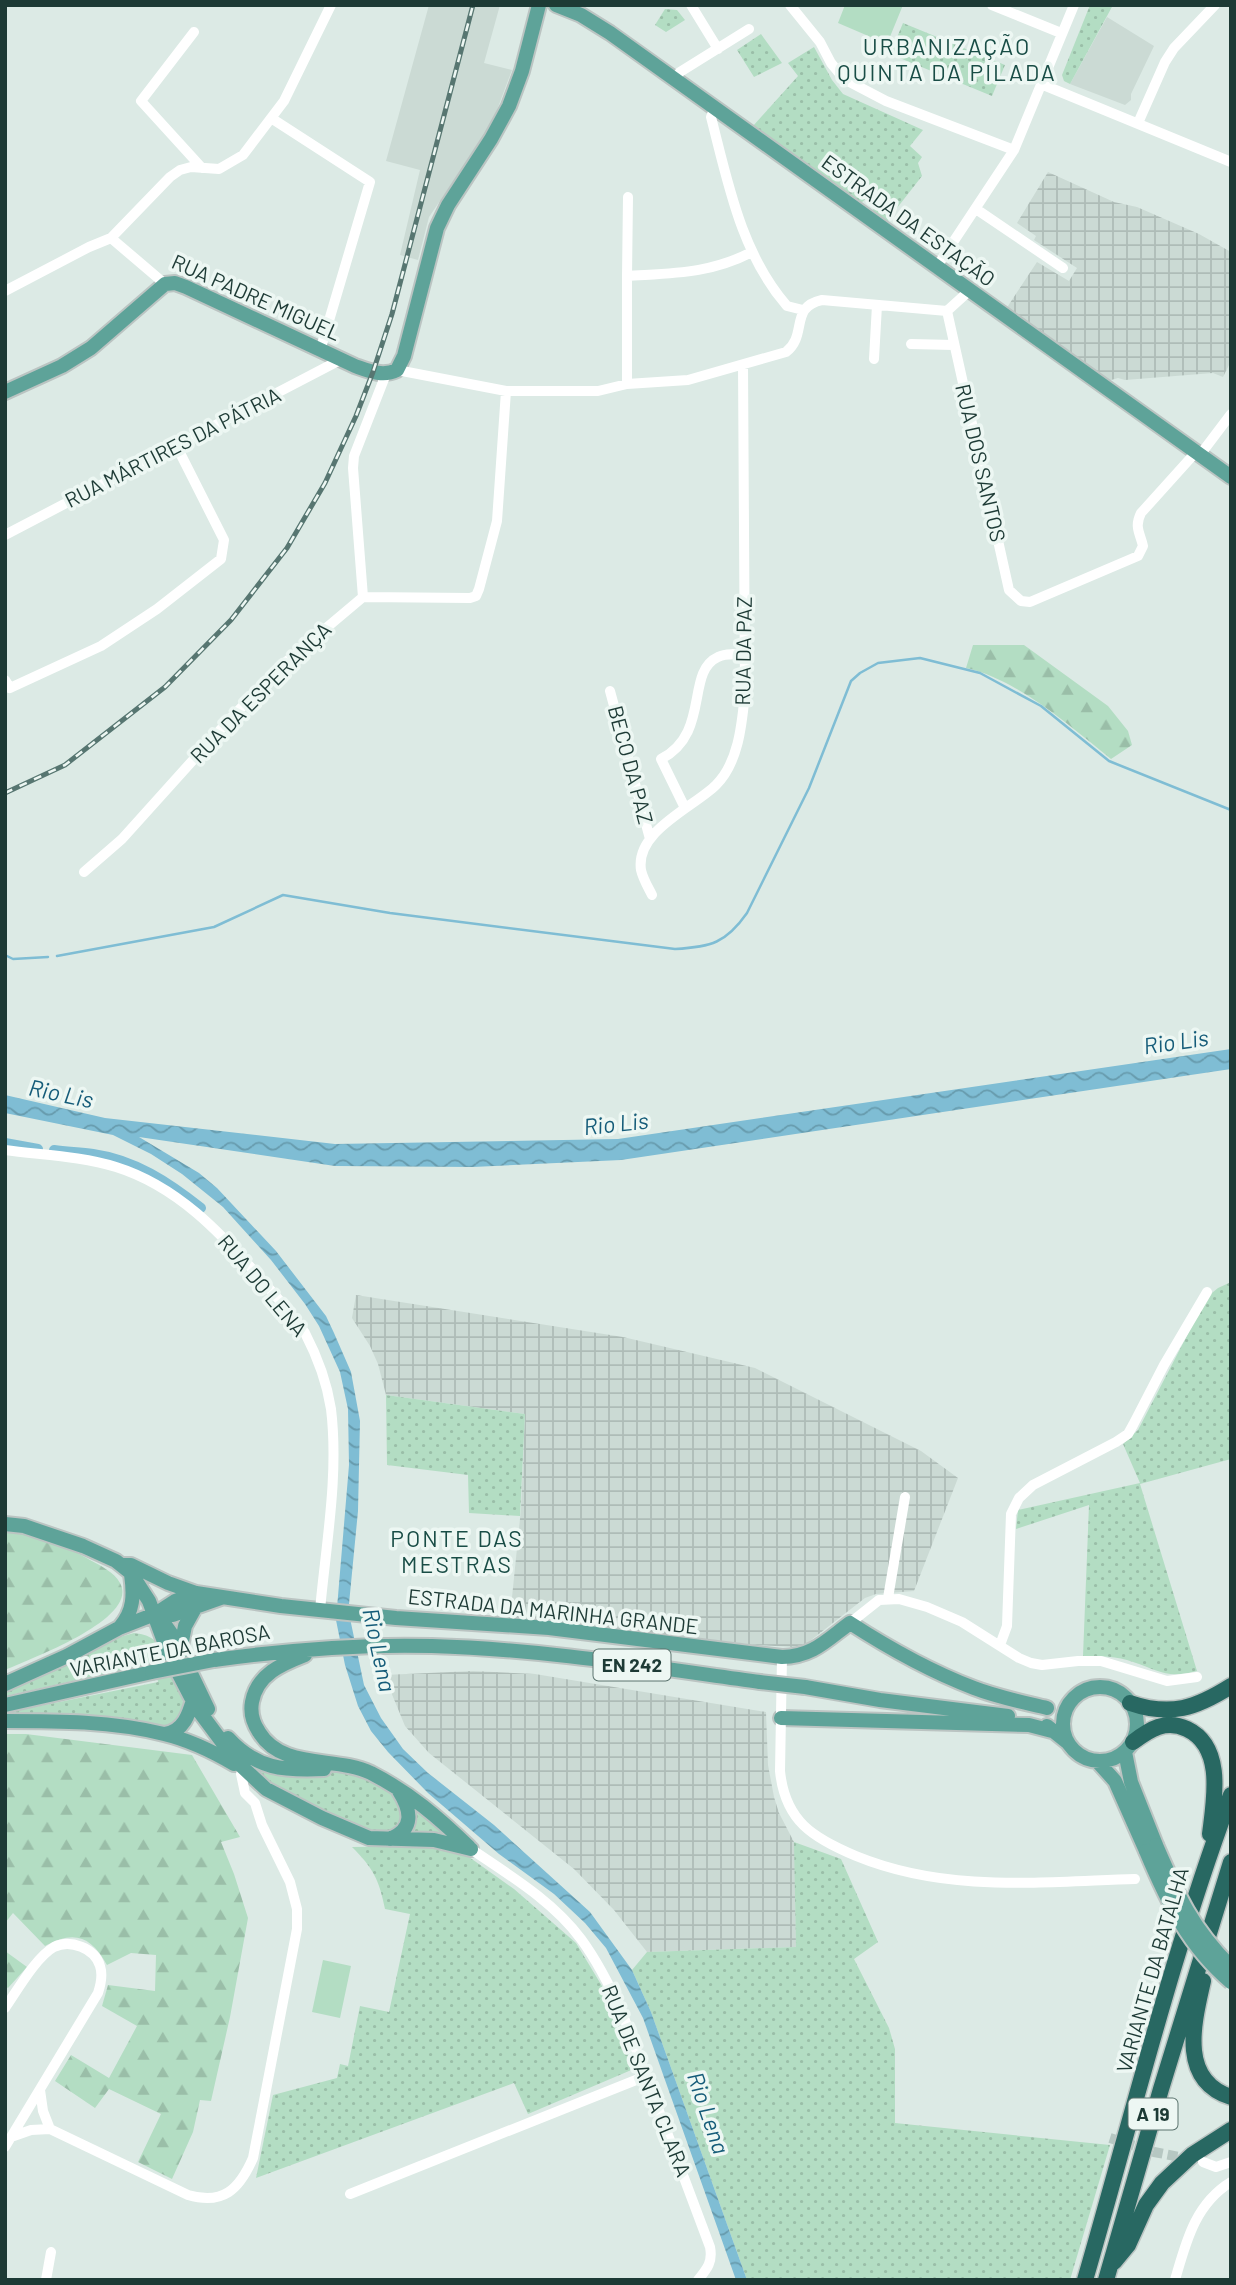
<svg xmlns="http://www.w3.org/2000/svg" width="1236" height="2285" font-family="Barlow,sans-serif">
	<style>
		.built { fill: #cbdad4 }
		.industrial { fill: url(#industrial-grid) }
		.grass { fill: url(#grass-dots) }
		.forest { fill: url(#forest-firs) }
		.garden { fill: #b3ddc3 }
		.water { fill: url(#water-waves) }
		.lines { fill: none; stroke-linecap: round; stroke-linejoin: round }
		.stream { stroke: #7fbdd4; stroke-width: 2.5 }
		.canal { stroke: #7fbdd4; stroke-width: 10 }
		.minor-tunnel { stroke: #b6c7c2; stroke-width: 10; stroke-dasharray: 10 5; stroke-linecap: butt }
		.major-casing { stroke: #bbc4c2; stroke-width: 18 }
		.highway-casing { stroke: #bbc4c2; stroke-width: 19 }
		.minor { stroke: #fff; stroke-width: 10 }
		.major { stroke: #5ea399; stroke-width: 14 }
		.highway { stroke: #286862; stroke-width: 16 }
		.rail-casing { stroke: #577671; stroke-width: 5 }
		.rail { stroke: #edf7f3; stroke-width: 2.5; stroke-dasharray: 8; stroke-linecap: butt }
		.major-bridge-casing { stroke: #bbc4c2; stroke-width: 18; stroke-linecap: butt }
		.major-bridge { stroke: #5ea399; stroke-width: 14 }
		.labels { text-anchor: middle; stroke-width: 7; stroke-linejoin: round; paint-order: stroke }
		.shield { fill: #edf7f3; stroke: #5b736e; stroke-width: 2 }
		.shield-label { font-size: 19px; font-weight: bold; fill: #1d3a35 }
		.street-label { font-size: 21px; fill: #1d3a35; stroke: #edf7f3 }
		.neighbourhood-label { font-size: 23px; letter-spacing: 2px; fill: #194d46; stroke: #edf7f3 }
		.water-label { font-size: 23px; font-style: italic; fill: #155c79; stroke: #edf7f3 }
	</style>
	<defs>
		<pattern id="industrial-grid" width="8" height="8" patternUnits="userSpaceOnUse" patternTransform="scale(1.75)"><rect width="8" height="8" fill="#cbdad4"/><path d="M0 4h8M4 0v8" fill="none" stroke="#aebcb7"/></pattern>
		<pattern id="grass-dots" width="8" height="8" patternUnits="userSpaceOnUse" patternTransform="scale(1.75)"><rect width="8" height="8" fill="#b3ddc3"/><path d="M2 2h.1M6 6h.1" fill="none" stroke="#9abea8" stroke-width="1.8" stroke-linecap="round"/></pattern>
		<pattern id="forest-firs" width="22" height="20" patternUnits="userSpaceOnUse" patternTransform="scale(1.75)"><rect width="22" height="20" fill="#b3ddc3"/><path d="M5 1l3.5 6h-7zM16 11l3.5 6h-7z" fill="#9abea8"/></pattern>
		<pattern id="water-waves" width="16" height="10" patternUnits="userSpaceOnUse" patternTransform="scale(1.75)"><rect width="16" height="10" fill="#7fbdd4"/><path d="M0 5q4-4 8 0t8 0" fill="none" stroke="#679bad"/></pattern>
	</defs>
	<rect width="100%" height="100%" fill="#dceae5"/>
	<path class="built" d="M429,5H500L484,63L512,70L491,126L429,217L418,260L400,255L420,170L386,161Z
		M1107,17L1154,46L1131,94V100L1125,105L1070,84Z"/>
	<path class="industrial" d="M1048,172L1114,202L1137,207L1199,234L1231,252V361L1223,377L1213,373L1125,380L1118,378L1108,381L1006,309L1037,262L1069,281L1077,268L1034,240L1036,236L1017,223Z
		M356,1295L623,1337L755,1368L921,1451L958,1478L914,1591L876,1594L865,1598L806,1644L793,1647L757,1645L510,1617L521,1509L525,1414L386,1395L378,1364L370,1346L352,1318Z
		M473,1671L535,1674L766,1712L768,1765L774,1797L779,1813L795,1844L796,1947L647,1952L614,1910L574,1869L429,1753L405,1726L384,1675Z"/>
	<path class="grass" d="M1090,5H1113L1070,84L1064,81L1062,75Z
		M665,9L677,10L685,20L666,32L655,25Z
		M903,23L1005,65L992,96L890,54Z
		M761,34L782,63L754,77L737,50Z
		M814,47L832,80L843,94L923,130L910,146L922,157L918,163L922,176L897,208L888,202L882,212L890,218L887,222L872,211L879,202L870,195L861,203L753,126L798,76L788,63Z
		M1231,1282V1459L1140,1484L1197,1671C1167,1679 1160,1671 1133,1662C1117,1656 1100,1656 1083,1656L1089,1505L1016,1529L1018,1510L1140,1483L1123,1444L1138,1430L1207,1297L1218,1288Z
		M386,1395L525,1414L520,1516L469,1513L468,1475L387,1465Z
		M134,1633C141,1634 148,1635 154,1640C163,1646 166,1658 171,1668C180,1689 196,1716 165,1727L5,1715V1713L158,1682L154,1663L5,1696V1687L113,1639Z
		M324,1771C345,1773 384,1776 396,1797C400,1803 402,1812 404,1818L393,1832H373L354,1827L269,1784L255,1772Z
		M411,1799L452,1836L412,1833L415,1814Z
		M794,1842L841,1859L878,1942L854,1959L889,2028L895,2049V2123L1110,2145L1070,2280H747L651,2012L632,1970L647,1952L796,1947Z
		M435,1846L462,1852L514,1889L576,1943L602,1986L636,2068L528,2114L514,2083L256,2178L273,2095L337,2078L340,2064L348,2066L360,2006L389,2012L410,1914L385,1909C379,1879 373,1868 352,1847Z"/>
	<path class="forest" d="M973,645H1024L1108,706L1128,731L1132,745L1111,759C1071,727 1017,679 966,668Z
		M5,1530C34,1530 66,1546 90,1560C101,1566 114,1572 120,1583C140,1619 29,1659 5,1670Z
		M5,1734H26L192,1755L240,1837L221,1842L234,1874L248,1918L230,2017L211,2101L200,2100L193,2132L172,2179L138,2162L161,2114L109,2089L95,2108L55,2081L71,2055L109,2078L137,2026L102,2006L108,1985L155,1991L156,1955L131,1953L107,1965C91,1936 74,1930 45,1946L13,1913L5,1923Z
		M5,1951L27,1967L8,1988L5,1986Z"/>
	<path class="garden" d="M845,5H903L887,44L838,23Z
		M323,1960L351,1966L340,2018L312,2012Z"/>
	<path class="water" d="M1231,1049V1069L621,1160L473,1167L335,1166L139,1137L199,1173L217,1188L276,1251L326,1316L334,1333L351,1372L360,1421L358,1511L349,1604L351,1623L364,1685L381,1718L403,1749L428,1773L494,1825L590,1912L632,1970L651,2012L747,2280H736L643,2018L606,1948L585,1923L554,1894L499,1854L428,1793L388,1752L371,1731L358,1706L345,1665L336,1620L349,1465L348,1409L340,1372L319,1326L305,1304L271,1260L223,1207L182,1174L151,1154L113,1135L5,1113V1095L105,1118L335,1144L618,1139Z"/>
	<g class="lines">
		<path class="stream" d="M5,955L13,959L48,957
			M57,956L214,927L283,895L390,913L675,949C711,947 726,943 747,913L809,788L851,681L860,673L878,663L920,658L980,673L1041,706L1109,761L1231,810"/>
		<path class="canal" d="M5,1143L38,1149
			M54,1150C67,1152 80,1152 93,1154C135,1160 168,1182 201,1208"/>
		<path class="minor-tunnel" d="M1110,2138L1154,2152L1190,2159"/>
		<defs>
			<path id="major" d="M556,5L581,15L610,33L1231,477
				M5,392L62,366L91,348L165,284L175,283L186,287L355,366C369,371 383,377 397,370L404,356L437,228L448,205L491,139L509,106L522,71L539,5
				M5,1524L24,1526L83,1546L116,1561L131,1573L149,1601L169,1655L196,1707L237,1762L266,1789L322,1818L369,1838L434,1840L471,1849
				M122,1565H131L168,1583L196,1593L281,1606L396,1618L549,1628L782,1657C812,1657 827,1640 850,1623C887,1647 932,1672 974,1688C997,1697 1022,1702 1047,1708
				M155,1614L173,1615L221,1598
				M161,1619L173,1636L208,1709
				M120,1627C134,1611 134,1595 131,1574
				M180,1651L185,1626L195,1608
				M305,1655C282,1664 257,1674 252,1702C250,1713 253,1723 259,1732C282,1770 335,1756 371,1773C410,1793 438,1817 469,1847
				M214,1660C286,1650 359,1644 432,1646C541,1649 651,1667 760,1682
				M5,1684L67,1656L119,1628L155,1614L175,1601L196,1593
				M1063 1724a37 37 0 1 1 74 0a37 37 0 1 1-74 0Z
				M805,1687L880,1700L1008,1716
				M5,1705L152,1672
				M781,1718L1029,1725L1052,1731
				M5,1721C58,1721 112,1721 164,1734C189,1740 212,1751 234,1764
				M1047,1726L1067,1742
				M165,1734C184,1731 189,1714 194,1697
				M228,1738C256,1769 284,1771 324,1769
				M1125,1752L1131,1782L1156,1845
				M1097,1761L1115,1781L1146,1851
				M390,1839C415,1829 411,1810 399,1791"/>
			<path id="highway" d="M1130,1703C1171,1717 1196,1708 1231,1686
				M1133,1742C1150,1729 1166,1719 1187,1729C1225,1747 1214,1801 1210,1834
				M1203,1981C1194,2021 1178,2080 1231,2097
				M1114,2262L1128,2245L1146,2205L1162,2183L1192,2155L1231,2130
				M1085,2280C1132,2118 1172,1953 1231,1795
				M1106,2280L1161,2089L1231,1862"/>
		</defs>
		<use href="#major" class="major-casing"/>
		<use href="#highway" class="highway-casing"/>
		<path class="minor" d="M691,5L718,49
			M790,5L820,42L831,63L844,79L886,101L1014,150
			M992,5L1061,33
			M194,32L141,101L202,168
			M675,79L680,72L749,29
			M1041,84L1231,162
			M715,107L711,117C728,183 741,253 787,306L803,310
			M271,118L370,182L320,351
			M1138,123L1165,62L1174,48L1215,5
			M628,197L627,276C673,273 709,274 752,252
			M976,209L1063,268
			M936,268L1014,150L1074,5
			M627,276V384
			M165,284L111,238L170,177L180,170L191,167L219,169L243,155L284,101L331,5
			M5,291L89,247L111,238
			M947,311L1009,590L1021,601L1030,602L1138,556L1143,546C1140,533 1134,527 1141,513L1196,452
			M911,344L954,345
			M874,359L877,305
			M397,370L506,391H598L627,384L688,380L786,352C808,335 789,307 822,300L947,311L969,291
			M1200,455L1231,414
			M5,535L340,360
			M363,597L353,468L354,456L386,374
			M5,680L10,688L101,646L157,609L221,559L224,540L177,447
			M610,691L650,839
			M685,808L661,759C711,733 685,672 718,657C726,653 736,654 745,655
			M84,872L122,839L230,719L287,661L363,597L470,598L476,596L479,589L497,521L506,391
			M652,895C648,887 643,879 641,870C635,831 694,807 716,785C739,762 742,723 745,693L743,365
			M5,1150C41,1155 81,1156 116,1167C177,1186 221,1233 261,1279C276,1297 293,1314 305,1333C317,1356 327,1383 331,1409C339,1475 326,1544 320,1610
			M888,1598L905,1497
			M850,1623L879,1600L899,1599L927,1607L962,1622L1019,1658L1031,1663L1042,1665L1078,1661H1101L1167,1681L1197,1677
			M1000,1645L1007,1626L1011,1514L1019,1498L1033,1485L1116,1442L1128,1434L1133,1425L1164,1365L1207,1292
			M782,1657L780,1771C785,1821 813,1838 856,1856C946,1893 1041,1882 1135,1879
			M471,1849C509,1875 553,1901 581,1939C598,1962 611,1988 623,2015L710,2247C713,2262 707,2269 698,2280
			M5,2008C17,1991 36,1957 54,1947C70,1939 95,1948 100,1966C103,1975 101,1984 98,1993L5,2147
			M40,2090L43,2111L50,2129
			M11,2137L31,2130L50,2129L188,2195C223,2205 239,2190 253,2158L297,1929V1909L290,1882L262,1825L255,1803L245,1793L241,1774L244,1769
			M1203,2162L1216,2167L1231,2162
			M350,2194L646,2076
			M46,2280L51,2252
			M1175,2280C1186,2242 1195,2204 1231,2182"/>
		<use href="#major" class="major"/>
		<use href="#highway" class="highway"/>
		<defs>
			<path id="rail" d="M5,793L65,765L165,687L231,620L287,548L325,483L356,416L373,372L392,314L473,5"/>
		</defs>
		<use href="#rail" class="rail-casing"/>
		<use href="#rail" class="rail"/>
		<defs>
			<path id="major-bridge" d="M152,1672L214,1660
				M760,1682L805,1687
				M1156,1845C1178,1896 1191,1927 1231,1967
				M1146,1851C1167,1901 1189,1947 1231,1982"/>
		</defs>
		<use href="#major-bridge" class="major-bridge-casing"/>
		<use href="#major-bridge" class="major-bridge"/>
	</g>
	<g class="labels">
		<g class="shield">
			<rect x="593.5" y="1649.5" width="77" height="31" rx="5"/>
			<rect x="1128.5" y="2098.5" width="49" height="31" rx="5"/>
		</g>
		<g class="shield-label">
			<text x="632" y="1672">EN 242</text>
			<text x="1153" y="2121">A 19</text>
		</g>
		<g class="street-label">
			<text transform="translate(908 221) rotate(36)" y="7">ESTRADA DA ESTAÇÃO</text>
			<text transform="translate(256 298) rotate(24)" y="7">RUA PADRE MIGUEL</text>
			<text transform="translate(173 448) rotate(-27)" y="7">RUA MÁRTIRES DA PÁTRIA</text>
			<text transform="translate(980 463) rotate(77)" y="7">RUA DOS SANTOS</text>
			<text transform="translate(744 651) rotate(-89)" y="7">RUA DA PAZ</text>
			<text transform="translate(261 693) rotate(-45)" y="7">RUA DA ESPERANÇA</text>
			<text transform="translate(630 765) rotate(75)" y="7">BECO DA PAZ</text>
			<text transform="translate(262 1286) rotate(50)" y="7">RUA DO LENA</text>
			<text transform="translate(553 1612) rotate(6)" y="7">ESTRADA DA MARINHA GRANDE</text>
			<text transform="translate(170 1651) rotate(-11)" y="7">VARIANTE DA BAROSA</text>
			<text transform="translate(1153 1970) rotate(-74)" y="7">VARIANTE DA BATALHA</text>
			<text transform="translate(646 2081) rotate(68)" y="7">RUA DE SANTA CLARA</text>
		</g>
		<g class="neighbourhood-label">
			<text x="947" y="55">URBANIZAÇÃO<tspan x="947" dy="26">QUINTA DA PILADA</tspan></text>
			<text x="457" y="1547">PONTE DAS<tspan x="457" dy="26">MESTRAS</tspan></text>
		</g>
		<g class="water-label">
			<text transform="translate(1176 1042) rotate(-8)" y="8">Rio Lis</text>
			<text transform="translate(61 1094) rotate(12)" y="8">Rio Lis</text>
			<text transform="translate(616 1124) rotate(-6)" y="8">Rio Lis</text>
			<text transform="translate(379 1650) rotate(78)" y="8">Rio Lena</text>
			<text transform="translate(708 2113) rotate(71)" y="8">Rio Lena</text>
		</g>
	</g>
	<rect width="1236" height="2285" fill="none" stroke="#1d3a35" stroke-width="14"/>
</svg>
